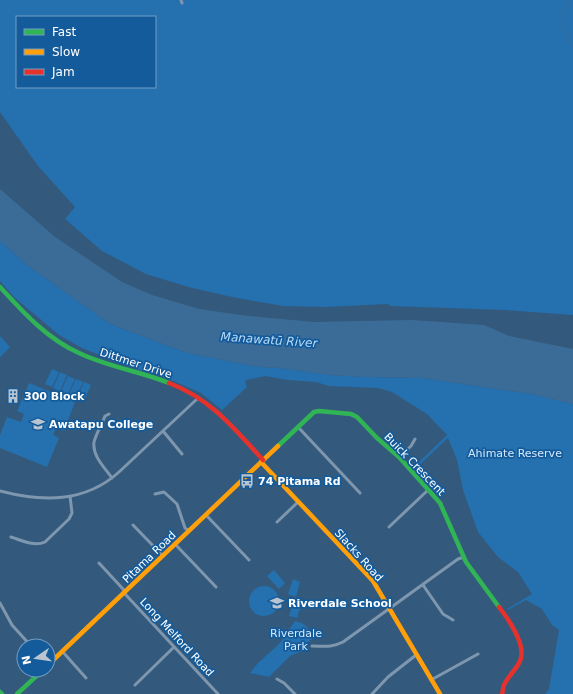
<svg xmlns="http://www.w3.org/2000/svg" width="573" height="694" font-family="'DejaVu Sans',sans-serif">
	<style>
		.green { fill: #2570af; fill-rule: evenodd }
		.water { fill: #3b6c98 }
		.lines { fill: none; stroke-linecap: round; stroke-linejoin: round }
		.stream { stroke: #3b6c98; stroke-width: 1 }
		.street { stroke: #7e96ae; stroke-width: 3 }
		.fast { stroke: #30b455; stroke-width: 4.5 }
		.slow { stroke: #ff9f0a; stroke-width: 4.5 }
		.jam { stroke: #e5322d; stroke-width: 4.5 }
		.labels { text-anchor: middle; stroke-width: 3.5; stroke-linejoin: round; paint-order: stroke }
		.street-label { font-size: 11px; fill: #fff; stroke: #145b9b }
		.poi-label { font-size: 11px; font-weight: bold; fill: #fff; stroke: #145b9b; text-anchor: start }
		.park-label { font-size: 11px; fill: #d1e9fd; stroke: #145b9b }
		.water-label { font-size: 12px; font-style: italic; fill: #b5dbf9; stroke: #145b9b }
	</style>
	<rect width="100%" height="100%" fill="#335a7c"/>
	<path class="green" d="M0,0H573V315L505,310L391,306L388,304L325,307L283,306L237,298L192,288L146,274L102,251L65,219L75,207L38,166L0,112ZM17,17H155V87H17Z
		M0,241L27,265L110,324L187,353L259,367L280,368L329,375L367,377L423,378L531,394L573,404V694H545L549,689L559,630L552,625L542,609L526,600L508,610L507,609L532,594L518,572L498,557L478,532L463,490L457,460L448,438L415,469L414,467L447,435L427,414L392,392L378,388L329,386L316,382L288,380L265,376L246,380L245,381L247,387L222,410L201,393L164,377L130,367L82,348L59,335L14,297L0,281Z
		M0,336L9,346L10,347L0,357Z
		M52,369L59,372L52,387L45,384Z
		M60,372L67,375L60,391L53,388Z
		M68,376L75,379L68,394L61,391Z
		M76,379L83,382L76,397L69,394Z
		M84,382L91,385L84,401L77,398Z
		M29,383L75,402L64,431L56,428L53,435L59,438L47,467L0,448V435L7,417L21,422L24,414L17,411Z
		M274,570L285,583L279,589L267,576Z
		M293,579L300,582L296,597L288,594Z
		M249 601a15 15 0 1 1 30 0a15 15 0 1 1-30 0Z
		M294,601L302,603L297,618L289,616Z
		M295,621C308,625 308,627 313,639C308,641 306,643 307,649L290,656L269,677L250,673L258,663L279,644Z"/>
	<path class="water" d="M0,189L55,237L122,282L152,295L199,309L248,316L314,322L412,320L484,325L509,336L573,349V404L531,394L423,378L367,377L329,375L280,368L259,367L187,353L110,324L27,265L0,241Z"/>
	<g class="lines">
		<path class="stream" d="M567,0C567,7 564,13 563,19C562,28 567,40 573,47"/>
		<path class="street" d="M181,0L182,3
			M109,414L105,416C102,424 96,434 94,442C92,456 105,468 112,478
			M298,427L360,493
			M163,431L182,454
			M399,457L411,446L415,439
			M0,491C42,502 85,503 119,472L197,399L198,397
			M155,494L164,492L177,504L185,528L189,531
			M206,515L249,560
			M277,522L298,502
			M133,525L163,556
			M389,527L428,490
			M11,537C21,540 34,547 45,542L69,519L72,513L70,496
			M175,544L216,587
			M99,563L123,589L126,595L218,694
			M423,585L443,614L453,620
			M0,603L12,625L31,646
			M312,646C324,646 331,648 343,642L458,559L464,557
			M62,651L86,678
			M277,679L284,683L295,694
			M431,680L478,654
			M135,685L174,647
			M372,694L388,677L416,655"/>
		<path class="fast" d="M0,287C23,312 47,339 79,353C108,367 139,371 169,383
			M278,446L314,412L319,411L351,414L357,417L377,438L399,457L440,503L466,562L499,607
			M0,692L2,694
			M17,694L43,670"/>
		<path class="slow" d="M261,462L373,581L440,694
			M48,665L278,446"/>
		<path class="jam" d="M169,383C211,399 234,428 263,460
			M499,607C509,620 527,645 520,661C516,670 508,676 504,685C503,687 503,691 502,694"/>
	</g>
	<defs>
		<symbol id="building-bare" viewBox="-9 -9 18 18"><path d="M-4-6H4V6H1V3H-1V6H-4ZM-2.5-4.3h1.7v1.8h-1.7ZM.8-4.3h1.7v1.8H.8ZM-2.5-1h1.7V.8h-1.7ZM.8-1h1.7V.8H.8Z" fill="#b8c5d1" stroke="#145b9b" stroke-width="2.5" paint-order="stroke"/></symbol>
		<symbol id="school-bare" viewBox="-9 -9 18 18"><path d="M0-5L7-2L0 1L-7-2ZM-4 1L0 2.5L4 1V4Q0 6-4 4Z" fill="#b8c5d1" stroke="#145b9b" stroke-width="2.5" paint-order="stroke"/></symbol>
		<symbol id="bus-bare" viewBox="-9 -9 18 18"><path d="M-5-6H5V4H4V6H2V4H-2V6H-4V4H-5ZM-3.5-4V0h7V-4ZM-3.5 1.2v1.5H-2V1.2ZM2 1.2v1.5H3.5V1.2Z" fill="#b8c5d1" stroke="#145b9b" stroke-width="2.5" paint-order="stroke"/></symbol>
	</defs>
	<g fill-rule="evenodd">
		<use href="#building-bare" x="3" y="386" width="20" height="20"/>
		<use href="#school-bare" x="28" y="414" width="20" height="20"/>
		<use href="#bus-bare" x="237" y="471" width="20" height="20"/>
		<use href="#school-bare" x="267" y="593" width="20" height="20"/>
	</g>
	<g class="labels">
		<g class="street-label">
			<text transform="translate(136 363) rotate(18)" y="4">Dittmer Drive</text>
			<text transform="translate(415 464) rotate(46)" y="4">Buick Crescent</text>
			<text transform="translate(359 555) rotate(48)" y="4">Slacks Road</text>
			<text transform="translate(149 557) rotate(-44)" y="4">Pitama Road</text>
			<text transform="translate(177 637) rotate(47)" y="4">Long Melford Road</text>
		</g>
		<g class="poi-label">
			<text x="24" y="400">300 Block</text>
			<text x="49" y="428">Awatapu College</text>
			<text x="258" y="485">74 Pitama Rd</text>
			<text x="288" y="607">Riverdale School</text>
		</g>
		<g class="park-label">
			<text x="515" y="457">Ahimate Reserve</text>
			<text x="296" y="637">Riverdale<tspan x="296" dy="13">Park</tspan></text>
		</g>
		<g class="water-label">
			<text transform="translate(269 340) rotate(4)" y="4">Manawatū River</text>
		</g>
	</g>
	<rect x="16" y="16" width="140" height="72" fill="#145b9b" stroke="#729dc3"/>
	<rect x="24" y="29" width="20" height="6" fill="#30b455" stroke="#729dc3"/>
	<text x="52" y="36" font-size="12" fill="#ffffff">Fast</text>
	<rect x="24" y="49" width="20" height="6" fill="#ff9f0a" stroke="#729dc3"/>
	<text x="52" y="56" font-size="12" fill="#ffffff">Slow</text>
	<rect x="24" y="69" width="20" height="6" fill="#e5322d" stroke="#729dc3"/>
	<text x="52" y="76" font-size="12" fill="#ffffff">Jam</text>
	<g transform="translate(36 658) rotate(257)"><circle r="19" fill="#145b9b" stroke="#729dc3"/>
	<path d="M0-3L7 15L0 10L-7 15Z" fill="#b8c5d1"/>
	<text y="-6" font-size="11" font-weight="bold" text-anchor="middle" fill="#ffffff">N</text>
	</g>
</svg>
